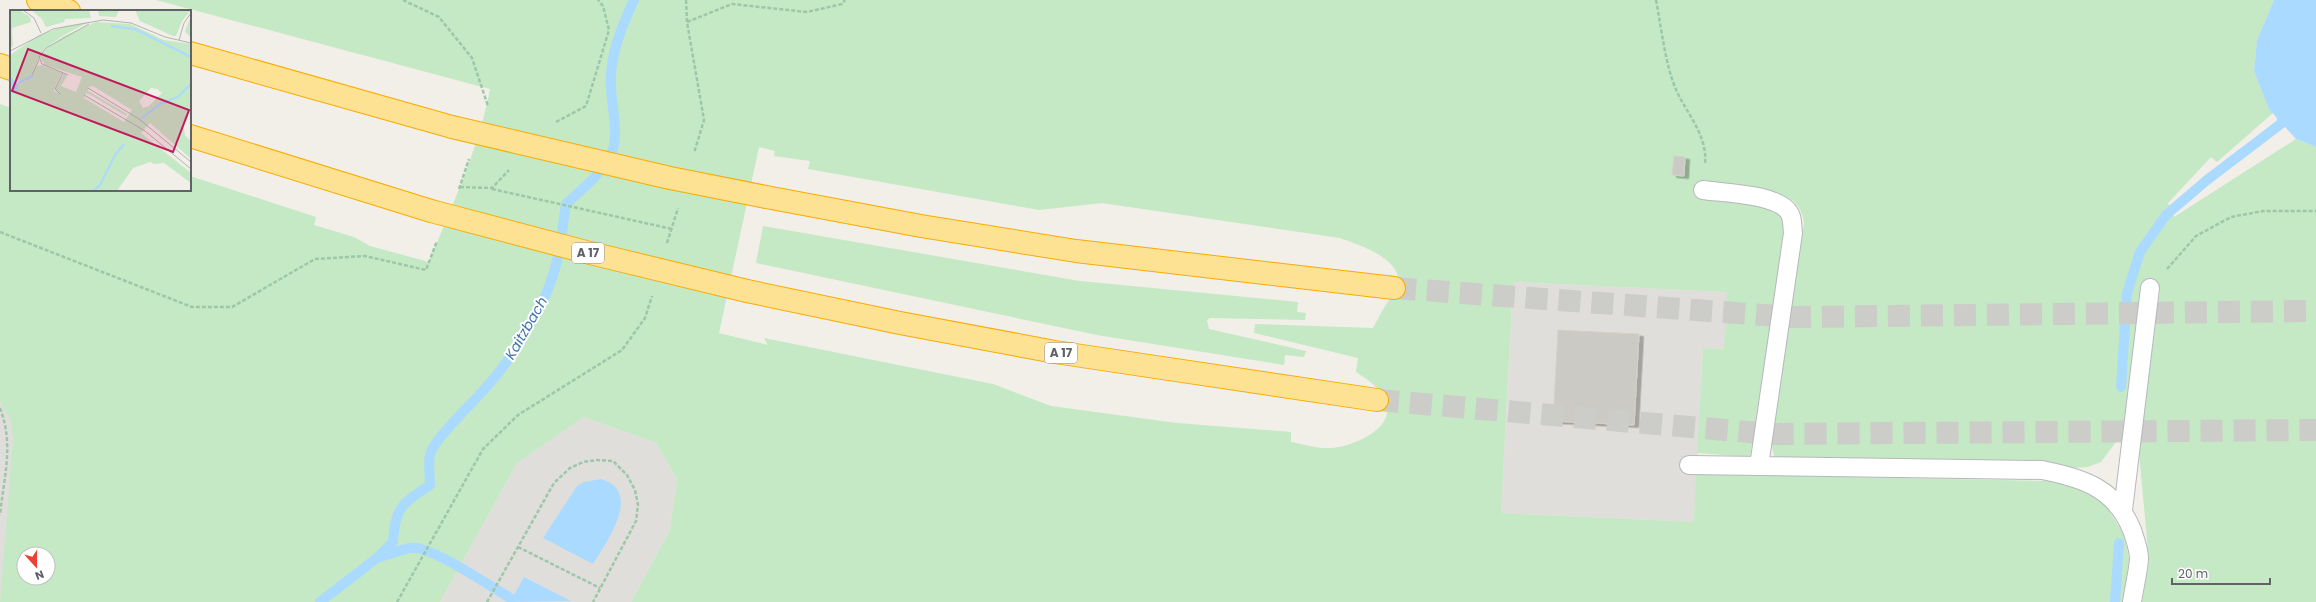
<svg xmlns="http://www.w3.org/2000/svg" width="2316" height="602" font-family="Poppins,sans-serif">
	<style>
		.industrial { fill: #e0deda }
		.green { fill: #c5e8c5; fill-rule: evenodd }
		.water { fill: #aadaff }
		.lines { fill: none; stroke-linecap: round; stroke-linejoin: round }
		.stream { stroke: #aadaff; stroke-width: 10 }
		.building { fill: #cccac5; stroke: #d6d1c6; filter: url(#shadow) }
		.highway-tunnel { stroke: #ccccc8; stroke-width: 22; stroke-dasharray: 22 11; stroke-linecap: butt }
		.lane-casing { stroke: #b5b8bc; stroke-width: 20 }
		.highway-casing { stroke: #f9ab00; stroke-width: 24 }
		.path { stroke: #9cc7a9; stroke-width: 2.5; stroke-dasharray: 4 2; stroke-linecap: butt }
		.lane { stroke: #fff; stroke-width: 18 }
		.highway { stroke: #fde293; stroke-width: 22 }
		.highway-bridge-casing { stroke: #f9ab00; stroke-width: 24; stroke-linecap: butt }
		.highway-bridge { stroke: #fde293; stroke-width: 22 }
		.labels { text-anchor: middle; stroke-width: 4; stroke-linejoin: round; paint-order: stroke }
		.shield { fill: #fff; stroke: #8f9295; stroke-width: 1 }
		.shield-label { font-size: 12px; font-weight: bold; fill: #5f6368 }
		.water-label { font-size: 14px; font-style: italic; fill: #4174aa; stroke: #fff }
		.inset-river { fill: none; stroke: #aadaff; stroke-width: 2 }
		.inset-road { fill: none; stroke: #b3b3b1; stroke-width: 1 }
		.view { fill: #c2185b; fill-opacity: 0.15; stroke: #c2185b; stroke-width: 2 }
		.inset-edge { fill: none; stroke: #5f6368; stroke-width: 2 }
	</style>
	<defs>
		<filter id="shadow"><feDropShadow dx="4.5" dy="2.5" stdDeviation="0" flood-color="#0004"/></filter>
	</defs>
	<rect width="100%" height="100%" fill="#f1efe8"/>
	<path class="industrial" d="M1513,282L1728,292L1725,349L1703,348L1694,522L1501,513Z
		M0,330L36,375L0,602Z
		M584,417L656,443L677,479L670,530L631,602H440L517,463Z"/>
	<path class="green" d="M156,0H2274L2257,40L2254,71L2269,108L2273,113L2217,162L2211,157L2168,203L2174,217L2296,139L2316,147V602H2142L2149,561L2139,453L2160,290L2148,278L2124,431L2101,462L2088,467L2071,468L2042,461L1774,457L1770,435L1776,379L1804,223C1803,218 1802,212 1799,208C1786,186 1727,184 1703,181L1702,199C1719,201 1767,200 1779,213C1784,219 1784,227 1785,234L1750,457L1697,453L1703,348L1724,349L1727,292L1513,282L1501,513L1694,522L1696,474L2051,481L2079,489L2104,503L2125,536L2129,559L2124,602H631L670,530L677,479L656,443L584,417L517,463L440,602H0L13,440L11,421L0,401V104L11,108V190H190V176L316,217L314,225L354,237L370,246L429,262C452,206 479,148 490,89ZM759,147L775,151L774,156L810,161L808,169L1039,210L1102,203L1340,238C1360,245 1413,262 1395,294C1392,298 1387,302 1385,306C1381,313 1377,321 1373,328L1255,324L1254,333L1358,358L1356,372C1368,380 1381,388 1386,402C1396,429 1351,447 1331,448C1318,449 1303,444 1291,442V432L1177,423L1051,406L993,384L764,338L768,345L719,333ZM24,554H48V578H24Z
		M763,226L1080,281L1298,302L1297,312L1306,313L1305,320L1210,318L1207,320L1209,329L1306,351L1304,357L1285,355L1284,365L1097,335L756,263Z"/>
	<path class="water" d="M2274,0H2316V147L2296,139L2269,109L2254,71L2257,40Z
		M601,479C644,491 606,543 593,564L543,538L577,486L584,482Z
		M524,577L571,601L510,602Z"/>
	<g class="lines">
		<path class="stream" d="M2121,387L2127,293L2140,252L2166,215L2207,180L2282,123L2281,110
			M380,557C389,554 400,550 410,548C431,545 491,587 512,599
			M320,602L377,558L393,542C395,507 402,504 430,485C430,476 428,464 430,455C433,439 478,398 490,383C510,360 526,333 540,306C559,271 560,243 566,204C583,188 605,172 613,149C618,131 612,106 611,88C609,57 621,28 634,0
			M2115,602L2119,543"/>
	</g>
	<path class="building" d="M1674,156L1685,157L1684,176L1672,175Z
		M1558,330L1639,334L1634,425L1553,421Z"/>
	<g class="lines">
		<path class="highway-tunnel" d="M1394,288L1791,317L2316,311
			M1377,400L1772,434L2316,430"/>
		<defs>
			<path id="lane" d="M1703,190C1724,193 1780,194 1790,214C1793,220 1792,227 1793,233L1759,466
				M1689,465L2042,470C2083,478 2115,488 2132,530C2135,539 2139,549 2139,559C2138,573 2134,588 2132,602
				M2123,510L2150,288"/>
			<path id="highway" d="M38,0L69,11
				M190,53L452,127
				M0,65L11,69
				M190,136L431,211
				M766,197L921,226L1076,251L1394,288
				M747,291L900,323L1055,352L1377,400"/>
		</defs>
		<use href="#lane" class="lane-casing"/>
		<use href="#highway" class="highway-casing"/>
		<path class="path" d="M403,0L439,17L472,58L488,106
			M686,0L687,22L704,120L694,153
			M1656,0C1661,26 1664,54 1672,79C1681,109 1708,131 1705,164
			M687,22L732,4L807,12L842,4L845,0
			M556,122L586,106L609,30L603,6L598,0
			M460,187L492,188L509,170
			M459,189L469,159
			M492,189L672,229
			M0,232L192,307H232L315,259L365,256L426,270L437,241
			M667,243L678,208
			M2167,269L2196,236L2231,217L2263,211H2316
			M0,408C14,444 4,477 0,515
			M518,547L600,588
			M397,602L483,449L518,415L622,350L645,318L652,296
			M487,602L554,483L570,468L583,462L597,460L613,461L627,475L635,490L638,505L636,521L593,602"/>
		<use href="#lane" class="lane"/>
		<use href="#highway" class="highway"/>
		<defs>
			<path id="highway-bridge" d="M452,127L670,178L766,197
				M431,211L586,252L747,291"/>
		</defs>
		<use href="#highway-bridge" class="highway-bridge-casing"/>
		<use href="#highway-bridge" class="highway-bridge"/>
	</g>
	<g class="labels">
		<g class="shield">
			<rect x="572" y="243" width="32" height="20" rx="3"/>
			<rect x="1045" y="343" width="32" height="20" rx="3"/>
		</g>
		<g class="shield-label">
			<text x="588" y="257">A 17</text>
			<text x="1061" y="357">A 17</text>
		</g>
		<g class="water-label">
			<text transform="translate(526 328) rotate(-60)" y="5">Kaitzbach</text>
		</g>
	</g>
	<g transform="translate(10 10)">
		<rect width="181" height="181" fill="#f1efe8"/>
		<path d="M0,0H9L20,7L21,12L2,18L3,36L0,38ZM21,0H79L81,8L55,9L54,12L36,17L32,9ZM88,0H109L106,7L89,6ZM125,0H181L172,11L166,26H163L130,11ZM181,6V28L175,21ZM79,12L54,25L34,39L21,65L27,56L32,55L52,63L44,79V81L50,84L45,79L54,64L57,66L51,76L66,82L72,67L35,55L30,47L34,40L54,26L86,12L120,14L154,30L181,34V97L173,113L175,125L181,132V149L140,113L131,123L181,163V173L154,153L144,154L140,152L123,158L107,181H0V84L7,79L8,74L18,70L7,71L0,65V45L29,25L55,16ZM83,76L122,100L114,112L74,88L76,83L81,85L116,106L117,104L78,81V77ZM141,78L147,79L152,83L139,96L133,98L129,91Z" fill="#c5e8c5" fill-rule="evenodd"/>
		<path d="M0,65L8,74V79L2,84Z" fill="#aadaff"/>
		<path class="inset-river" d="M101,16L125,19L181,47M8,73L23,66M131,109L150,94L168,87L181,74M83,181L90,175L105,145L114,134"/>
		<path class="inset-road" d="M13,0L24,8L31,23M169,30L174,13L181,3M0,41L43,19L93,10L121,13L155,27L181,33M22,65L29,50M58,65L32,54L29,47L36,38L79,14M78,78L129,109L181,152M50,84L45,79L53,63M74,85L135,121L181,159"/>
		<path class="view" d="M18,39L179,100L163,142L2,81Z"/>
		<rect width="181" height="181" class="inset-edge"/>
	</g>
	<g transform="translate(36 566) rotate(159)"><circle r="19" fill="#ffffff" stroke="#bfc1c3"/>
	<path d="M0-3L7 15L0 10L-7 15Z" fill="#ea4335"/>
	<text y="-6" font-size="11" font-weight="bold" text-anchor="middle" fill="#5f6368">N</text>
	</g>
	<path d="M2172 578v6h98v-6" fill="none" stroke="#5f6368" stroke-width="2"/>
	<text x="2178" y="578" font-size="12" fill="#5f6368" stroke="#ffffff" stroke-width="3" paint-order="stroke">20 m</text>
</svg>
